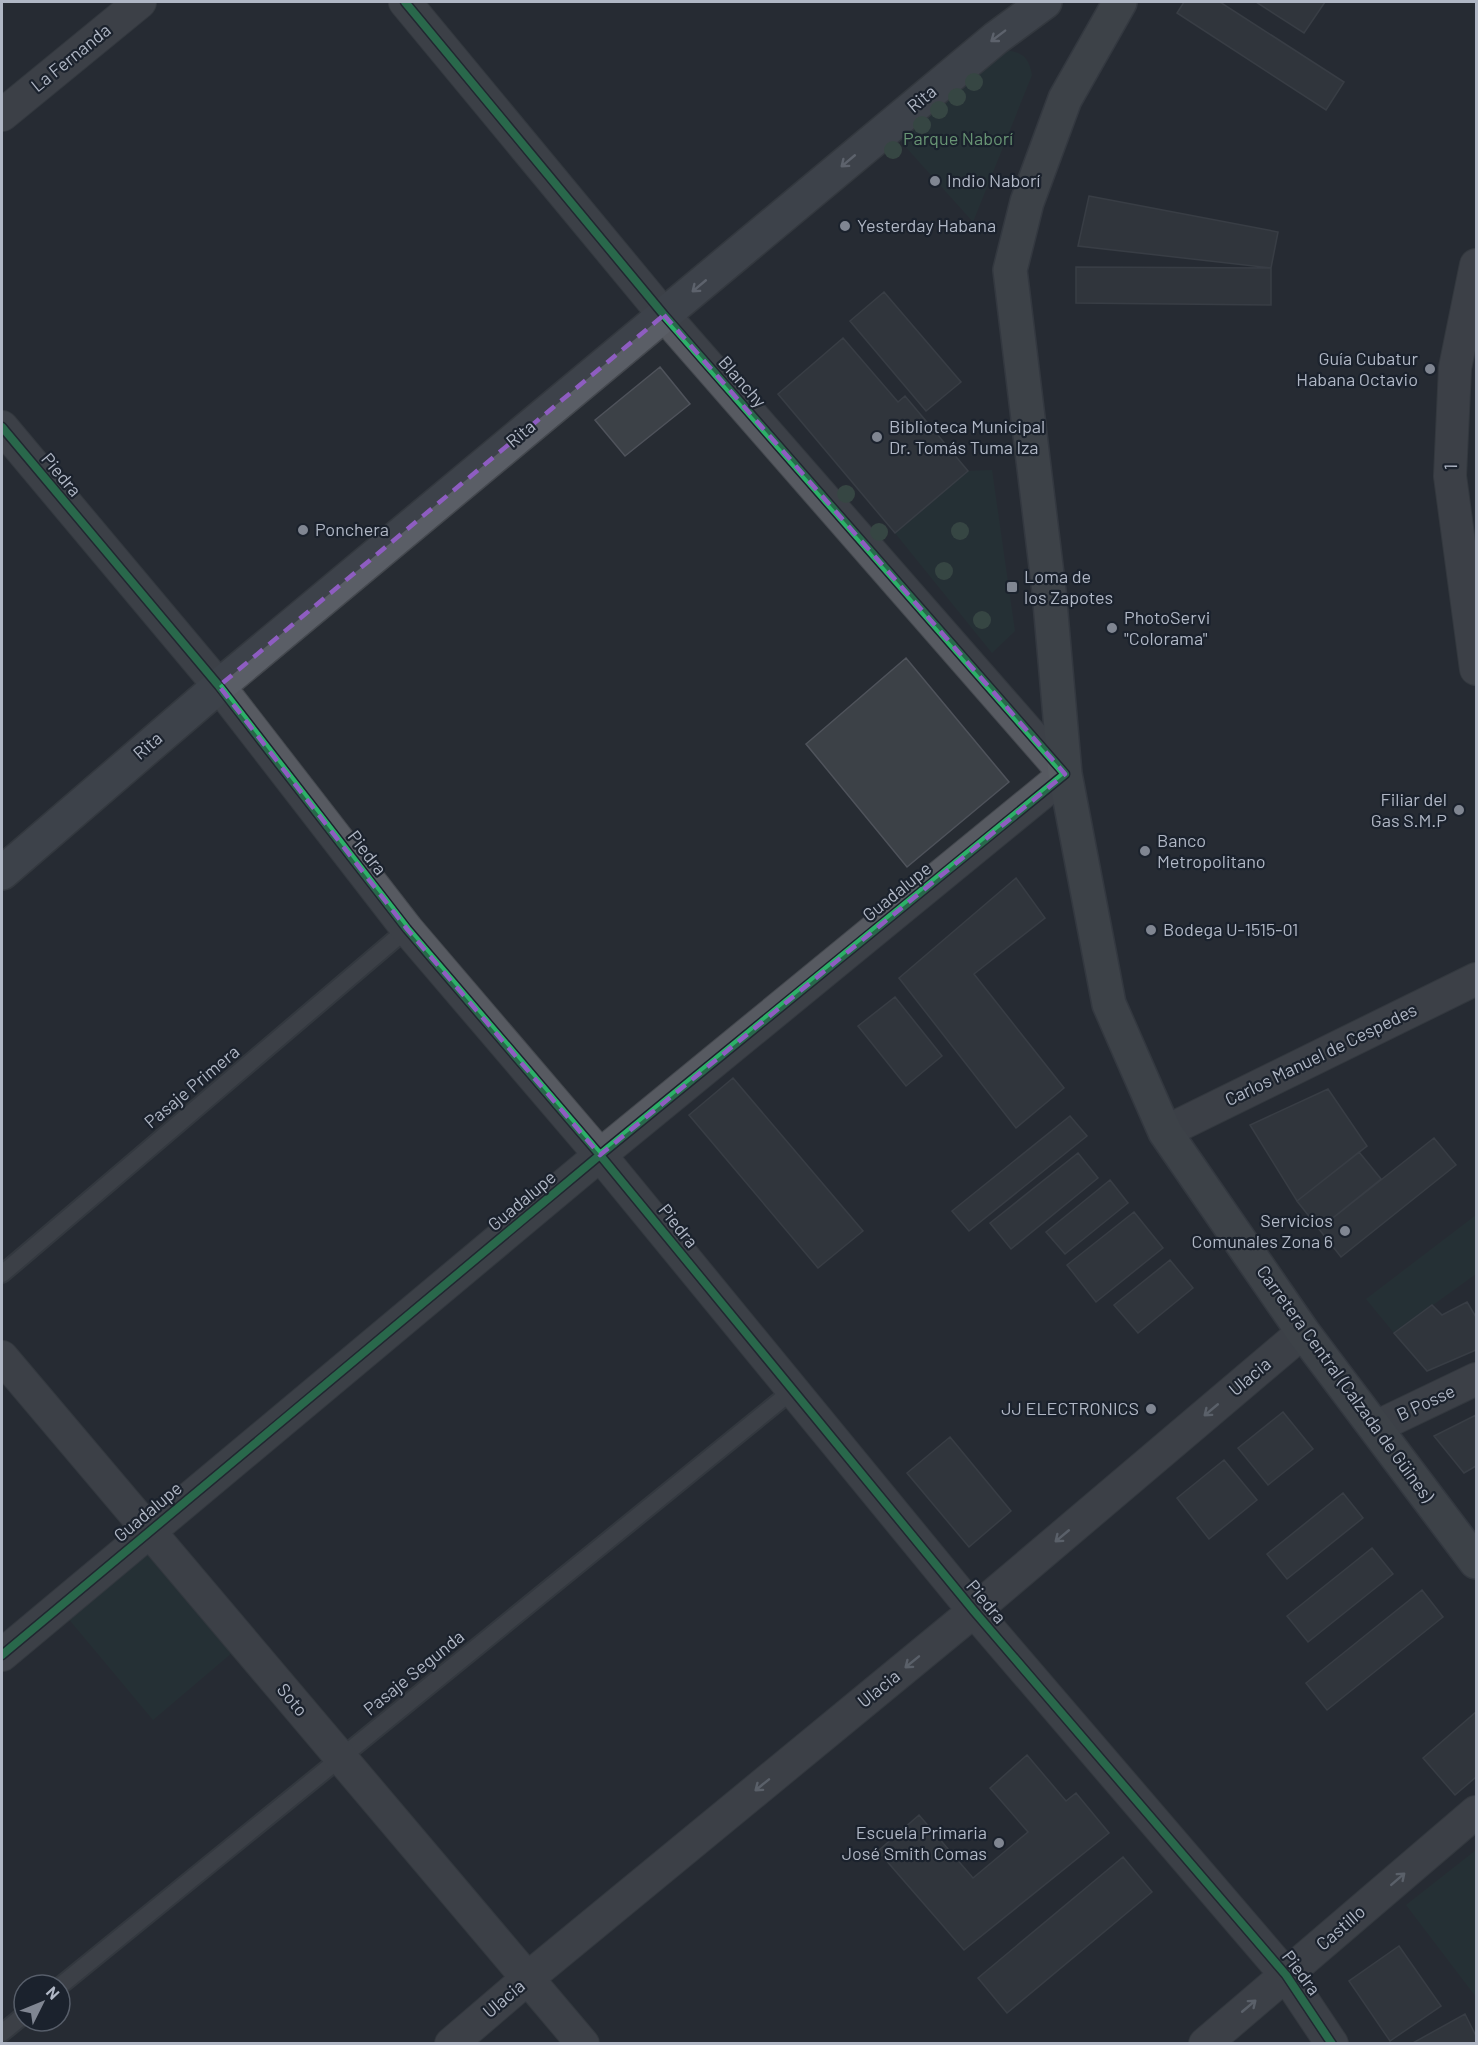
<svg xmlns="http://www.w3.org/2000/svg" width="1478" height="2045" font-family="Barlow,sans-serif">
	<style>
		.green { fill: #253639 }
		.building { fill: #3c4147; stroke: #4f535b; stroke-width: 1.5 }
		.lines { fill: none; stroke-linecap: round; stroke-linejoin: round }
		.lane-casing { stroke: #44484e; stroke-width: 20 }
		.street-casing { stroke: #44484e; stroke-width: 34 }
		.secondary-casing { stroke: #44484e; stroke-width: 36 }
		.primary-casing { stroke: #444850; stroke-width: 36 }
		.lane { stroke: #575a61; stroke-width: 16 }
		.street { stroke: #575a61; stroke-width: 32 }
		.secondary { stroke: #5a5e66; stroke-width: 33 }
		.primary { stroke: #595d63; stroke-width: 33 }
		.cycleway-casing { stroke: #1b222d; stroke-width: 11 }
		.cycleway { stroke: #2db169; stroke-width: 8 }
		.tree { fill: #4b6657 }
		.oneway { stroke: #9fa5b2 }
		.oneway2 { stroke: #9aa0ac }
		.marked { fill: none; stroke: #8e5dc1; stroke-width: 4.5; stroke-dasharray: 12 8; stroke-linejoin: round }
		.poi-dot { fill: #808692; stroke: #1b222d; stroke-width: 2 }
		.labels { text-anchor: middle; stroke-width: 4.5; stroke-linejoin: round; paint-order: stroke }
		.street-label { font-size: 18px; fill: #b0b7c5; stroke: #1b222d }
		.park-label { font-size: 18px; fill: #689574; stroke: #1b222d }
		.poi-label { font-size: 18px; fill: #b0b7c5; stroke: #1b222d; text-anchor: start }
	</style>
	<rect width="100%" height="100%" fill="#272c33"/>
	<path class="green" d="M999,49C1019,52 1028,53 1032,75L973,222L895,135Z
		M992,470L1015,631L992,653L895,533L968,471Z
		M1476,1215V1274L1394,1333L1366,1299Z
		M148,1549L233,1652L153,1720L67,1617Z
		M1476,1850V1997L1406,1905Z"/>
	<path class="building" d="M1184,2H1220L1344,82L1326,110L1177,13Z
		M1256,2H1325L1304,33Z
		M1089,196L1278,232L1271,268L1078,246Z
		M1076,267L1271,268V305L1076,303Z
		M884,292L961,382L926,411L850,321Z
		M843,338L898,402L905,396L968,471L895,533L778,394Z
		M660,367L690,404L625,456L595,420Z
		M906,658L1009,782L907,867L806,744Z
		M1016,878L1045,918L974,974L1064,1088L1016,1128L899,978Z
		M895,997L942,1056L906,1086L858,1026Z
		M733,1078L863,1231L818,1268L689,1115Z
		M1328,1089L1367,1146L1297,1201L1250,1125Z
		M1070,1116L1087,1136L969,1231L952,1211Z
		M1434,1138L1456,1165L1341,1257L1319,1229Z
		M1359,1152L1381,1179L1319,1229L1297,1201Z
		M1078,1153L1098,1178L1011,1249L990,1223Z
		M1110,1180L1128,1203L1065,1254L1046,1232Z
		M1134,1212L1163,1248L1096,1302L1067,1265Z
		M1170,1260L1193,1288L1138,1333L1114,1305Z
		M1467,1302L1476,1317V1350L1427,1371L1394,1333L1432,1305L1442,1315Z
		M1283,1412L1313,1449L1268,1485L1238,1448Z
		M1476,1415V1466L1464,1473L1434,1436Z
		M950,1437L1011,1511L969,1547L907,1473Z
		M1224,1460L1257,1500L1209,1539L1177,1498Z
		M1343,1493L1363,1518L1287,1579L1267,1554Z
		M1372,1548L1393,1574L1308,1642L1287,1616Z
		M1422,1590L1443,1617L1327,1710L1306,1683Z
		M1476,1712V1777L1455,1795L1423,1758Z
		M1027,1755L1066,1801L1076,1793L1109,1833L964,1950L878,1851L919,1815L973,1878L1028,1832L990,1788Z
		M1123,1857L1152,1892L1007,2013L978,1978Z
		M1399,1946L1441,2006L1390,2041L1349,1981Z
		M1465,2014L1476,2036V2044H1411Z"/>
	<g class="lines">
		<defs>
			<path id="lane" d="M2,1274L407,929
				M60,1986L793,1390
				M2,2033L24,2015"/>
			<path id="street" d="M2,115L140,2
				M1476,265L1455,368L1450,476L1476,669
				M2,427L219,686L407,929L600,1155L974,1611L1286,1975L1332,2044
				M1165,1132L1476,979
				M2,1357L583,2044
				M1376,1427L1476,1379
				M2,1655L600,1155L1065,774L664,315L405,2
				M451,2044L528,1978L974,1611L1303,1332
				M1205,2044L1476,1812"/>
			<path id="secondary" d="M2,873L219,686L996,38L1045,2"/>
			<path id="primary" d="M1120,2L1065,99L1027,202L1010,270L1049,591L1065,774L1109,1004L1165,1132L1303,1332L1476,1562"/>
		</defs>
		<use href="#lane" class="lane-casing"/>
		<use href="#street" class="street-casing"/>
		<use href="#secondary" class="secondary-casing"/>
		<use href="#primary" class="primary-casing"/>
		<use href="#lane" class="lane"/>
		<use href="#street" class="street"/>
		<use href="#secondary" class="secondary"/>
		<use href="#primary" class="primary"/>
		<defs>
			<path id="cycleway" d="M2,427L219,686L407,929L600,1155L974,1611L1286,1975L1332,2044
				M2,1655L600,1155L1065,774L664,315L405,2"/>
		</defs>
		<use href="#cycleway" class="cycleway-casing"/>
		<use href="#cycleway" class="cycleway"/>
	</g>
	<g class="tree">
		<circle cx="974" cy="82" r="9"/>
		<circle cx="957" cy="97" r="9"/>
		<circle cx="939" cy="110" r="9"/>
		<circle cx="922" cy="125" r="9"/>
		<circle cx="893" cy="150" r="9"/>
		<circle cx="846" cy="494" r="9"/>
		<circle cx="960" cy="531" r="9"/>
		<circle cx="879" cy="532" r="9"/>
		<circle cx="944" cy="571" r="9"/>
		<circle cx="982" cy="620" r="9"/>
	</g>
	<defs><path id="oneway-shaft" d="M-6 0H5M1.5-3L5.5 0L1.5 3" fill="none" stroke-width="1.6" stroke-linecap="round" stroke-linejoin="round" transform="scale(1.5)"/></defs>
	<g class="oneway">
		<use href="#oneway-shaft" transform="translate(998 36) rotate(143)"/>
		<use href="#oneway-shaft" transform="translate(848 161) rotate(140)"/>
		<use href="#oneway-shaft" transform="translate(699 286) rotate(140)"/>
	</g>
	<g class="oneway2">
		<use href="#oneway-shaft" transform="translate(1211 1410) rotate(140)"/>
		<use href="#oneway-shaft" transform="translate(1062 1536) rotate(140)"/>
		<use href="#oneway-shaft" transform="translate(912 1662) rotate(141)"/>
		<use href="#oneway-shaft" transform="translate(762 1785) rotate(141)"/>
		<use href="#oneway-shaft" transform="translate(1398 1879) rotate(-41)"/>
		<use href="#oneway-shaft" transform="translate(1249 2006) rotate(-40)"/>
	</g>
	<path d="M0 0H1478V2045H0ZM664,315L1065,774L600,1155L407,929L219,686Z" fill="#272c33" fill-opacity=".55" fill-rule="evenodd"/>
	<path class="marked" d="M664,315L1065,774L600,1155L407,929L219,686Z"/>
	<g class="poi-dot">
		<circle cx="935" cy="181" r="6"/>
		<circle cx="845" cy="226" r="6"/>
		<circle cx="1430" cy="369" r="6"/>
		<circle cx="877" cy="437" r="6"/>
		<circle cx="303" cy="530" r="6"/>
		<rect x="1006" y="581" width="12" height="12" rx="3"/>
		<circle cx="1112" cy="628" r="6"/>
		<circle cx="1459" cy="810" r="6"/>
		<circle cx="1145" cy="851" r="6"/>
		<circle cx="1151" cy="930" r="6"/>
		<circle cx="1345" cy="1231" r="6"/>
		<circle cx="1151" cy="1409" r="6"/>
		<circle cx="999" cy="1843" r="6"/>
	</g>
	<g class="labels">
		<g class="street-label">
			<text transform="translate(71 58) rotate(-39)" y="6">La Fernanda</text>
			<text transform="translate(922 99) rotate(-40)" y="6">Rita</text>
			<text transform="translate(742 382) rotate(49)" y="6">Blanchy</text>
			<text transform="translate(521 434) rotate(-40)" y="6">Rita</text>
			<text transform="translate(1451 467) rotate(-89)" y="6">1</text>
			<text transform="translate(61 475) rotate(50)" y="6">Piedra</text>
			<text transform="translate(148 746) rotate(-41)" y="6">Rita</text>
			<text transform="translate(367 853) rotate(52)" y="6">Piedra</text>
			<text transform="translate(897 892) rotate(-39)" y="6">Guadalupe</text>
			<text transform="translate(1321 1055) rotate(-26)" y="6">Carlos Manuel de Cespedes</text>
			<text transform="translate(192 1087) rotate(-40)" y="6">Pasaje Primera</text>
			<text transform="translate(522 1201) rotate(-40)" y="6">Guadalupe</text>
			<text transform="translate(678 1226) rotate(51)" y="6">Piedra</text>
			<text transform="translate(1250 1377) rotate(-40)" y="6">Ulacia</text>
			<text transform="translate(1345 1384) rotate(54)" y="6">Carretera Central (Calzada de Güines)</text>
			<text transform="translate(1426 1403) rotate(-25)" y="6">B Posse</text>
			<text transform="translate(148 1512) rotate(-40)" y="6">Guadalupe</text>
			<text transform="translate(986 1602) rotate(50)" y="6">Piedra</text>
			<text transform="translate(414 1673) rotate(-39)" y="6">Pasaje Segunda</text>
			<text transform="translate(879 1689) rotate(-39)" y="6">Ulacia</text>
			<text transform="translate(292 1700) rotate(50)" y="6">Soto</text>
			<text transform="translate(1341 1928) rotate(-41)" y="6">Castillo</text>
			<text transform="translate(1301 1973) rotate(53)" y="6">Piedra</text>
			<text transform="translate(504 1999) rotate(-40)" y="6">Ulacia</text>
		</g>
		<g class="park-label">
			<text x="958" y="145">Parque Naborí</text>
		</g>
		<g class="poi-label">
			<text x="947" y="187">Indio Naborí</text>
			<text x="857" y="232">Yesterday Habana</text>
			<text x="1418" y="365" text-anchor="end">Guía Cubatur<tspan x="1418" dy="21">Habana Octavio</tspan></text>
			<text x="889" y="433">Biblioteca Municipal<tspan x="889" dy="21">Dr. Tomás Tuma Iza</tspan></text>
			<text x="315" y="536">Ponchera</text>
			<text x="1024" y="583">Loma de<tspan x="1024" dy="21">los Zapotes</tspan></text>
			<text x="1124" y="624">PhotoServi<tspan x="1124" dy="21">"Colorama"</tspan></text>
			<text x="1447" y="806" text-anchor="end">Filiar del<tspan x="1447" dy="21">Gas S.M.P</tspan></text>
			<text x="1157" y="847">Banco<tspan x="1157" dy="21">Metropolitano</tspan></text>
			<text x="1163" y="936">Bodega U-1515-01</text>
			<text x="1333" y="1227" text-anchor="end">Servicios<tspan x="1333" dy="21">Comunales Zona 6</tspan></text>
			<text x="1139" y="1415" text-anchor="end">JJ ELECTRONICS</text>
			<text x="987" y="1839" text-anchor="end">Escuela Primaria<tspan x="987" dy="21">José Smith Comas</tspan></text>
		</g>
	</g>
	<rect width="1478" height="2045" fill="none" stroke="#b0b7c5" stroke-width="6"/>
	<g transform="translate(42 2003) rotate(47)"><circle r="28" fill="#1b222d" stroke="#575e6a" stroke-width="1.5"/>
	<path d="M0-4.5L10 22L0 15L-10 22Z" fill="#808692"/>
	<text y="-9" font-size="16" font-weight="bold" text-anchor="middle" fill="#b0b7c5">N</text>
	</g>
</svg>
